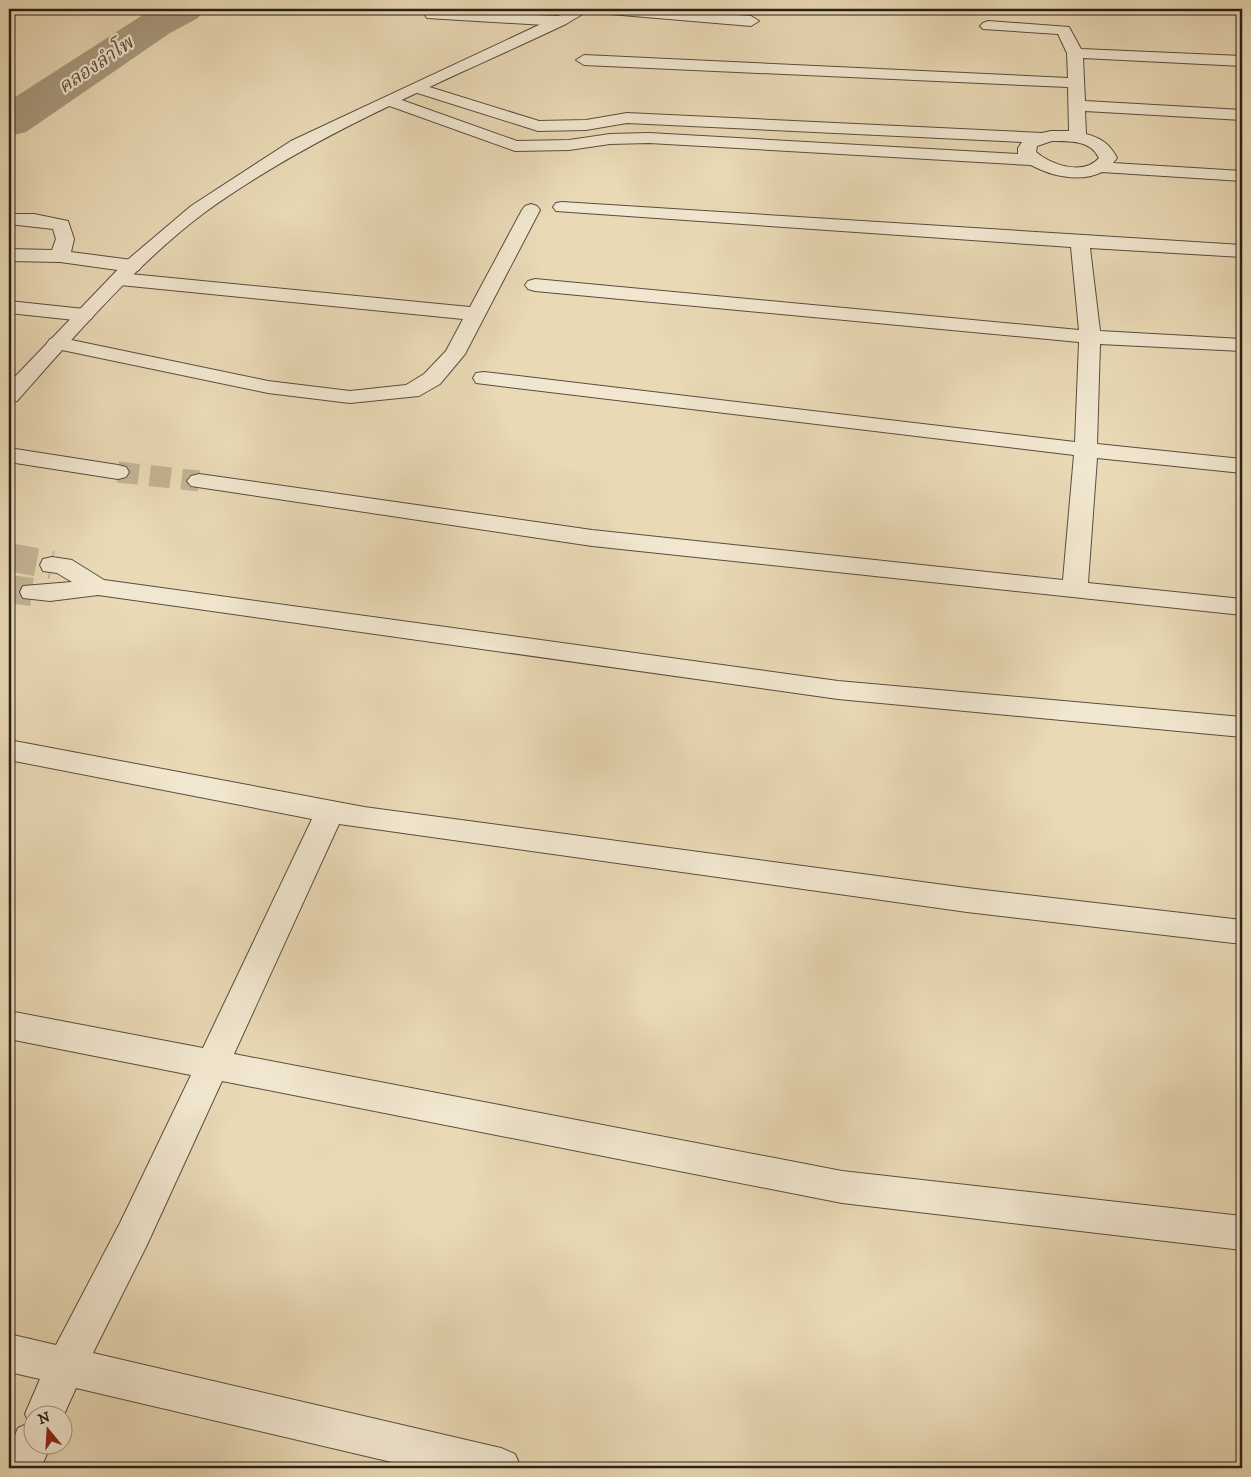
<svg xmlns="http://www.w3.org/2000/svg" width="1251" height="1477" font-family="'IM FELL DW Pica','Noto Serif Thai',serif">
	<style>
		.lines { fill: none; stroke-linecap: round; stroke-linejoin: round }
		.river { fill: #a89a7f; fill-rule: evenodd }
		.minor-tunnel-far1 { stroke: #c3b495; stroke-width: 21; stroke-dasharray: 21 11; stroke-linecap: butt }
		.minor-tunnel { stroke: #c3b495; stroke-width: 28; stroke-dasharray: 28 14; stroke-linecap: butt }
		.minor-casing { stroke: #594e3e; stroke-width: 2 }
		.tertiary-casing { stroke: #594e3e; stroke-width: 2 }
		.minor { fill: #f1e6cf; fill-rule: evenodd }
		.tertiary { fill: #f1e6cf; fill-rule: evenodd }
		.labels { text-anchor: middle; stroke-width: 4.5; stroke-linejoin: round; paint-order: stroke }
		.far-water-label { font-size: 19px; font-style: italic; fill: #554b3b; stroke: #f1e6cf }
	</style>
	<rect width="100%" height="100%" fill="#e9d9b5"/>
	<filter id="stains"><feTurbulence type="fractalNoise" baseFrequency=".004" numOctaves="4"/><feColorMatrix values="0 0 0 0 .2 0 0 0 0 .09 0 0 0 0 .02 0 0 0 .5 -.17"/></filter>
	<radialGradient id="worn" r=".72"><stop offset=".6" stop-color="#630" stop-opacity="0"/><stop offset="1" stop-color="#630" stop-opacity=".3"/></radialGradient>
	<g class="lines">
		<path class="river" d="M152,9H204L198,18L170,33L26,132L9,136V101Z"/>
		<path class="minor-tunnel-far1" d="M118,472L199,481"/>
		<path class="minor-tunnel" d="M9,557L52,565
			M9,589L32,592"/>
		<defs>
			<path id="minor" d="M591,9H652L751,16L759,21L751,26L598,13L593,12Z
				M432,11L561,16L569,21L561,26L427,18L425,15L427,12Z
				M988,21L1069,27L1081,49L1242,56V66L1083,58L1085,101L1242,110V120L1085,111L1086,134C1101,138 1110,144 1117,158L1113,163L1242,171V181L1102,172C1080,183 1051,176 1031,165L649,143L610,144L569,150L515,151L384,104L382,101L384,98H396L517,141L569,140L610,134L649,133L1018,154V148L1022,142L627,123L586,130L538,131L411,91L409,88L411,85H423L539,121L586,120L627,113L1042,133L1051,131H1069L1068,87L584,65L576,60L584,55L1068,78L1067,53L1058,34L983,29L980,26L983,23ZM1052,141C1069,141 1091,140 1099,158C1084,176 1051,165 1036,152L1037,146Z
				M562,202L1242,245V257L1090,248L1100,331L1242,339V351L1100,344L1097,444L1242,459V473L1097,458L1088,583L1242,599V615L592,546L191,486L187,481L191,476L199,474L592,530L1063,580L1074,455L484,384L476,383L473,378L476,373L484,372L1075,442L1079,342L535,291L528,289L525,285L528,281L535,279L1079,330L1071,247L556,211L553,207L556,203Z
				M531,204L537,206L540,210L465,354L440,384L419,396L350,403L268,393L57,349L50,347L47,343L50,339L57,337L268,381L350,391L406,385L424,374L446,351L463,319L120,285L113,283L110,279L113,275L120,273L470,307L522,210L525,206Z
				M9,214H34L68,221L74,239L71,252L132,260L139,262L142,266L139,270L132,272L60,262L9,261V249L52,250L56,239L53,229L9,224Z
				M9,301L84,309L91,311L94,315L91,319L84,321L9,313Z
				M9,448L118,465L126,467L129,472L126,477L118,479L9,462Z
				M52,557L72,560L104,580L838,681L1242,717V737L838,699L98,595L50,601L23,598L20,592L23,586L72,582L57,573L43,571L40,565L43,559Z
				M9,740L364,807L967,888L1242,920V944L967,912L339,824L234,1054L842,1171L1242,1216V1250L842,1203L222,1081L146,1247L93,1353L501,1448L515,1454L521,1468H417L76,1388L62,1419V1414H32V1444H51L41,1468H9V1449L18,1428L29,1423L25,1414L40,1379L9,1372V1334L56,1345L120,1223L191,1075L9,1039V1011L203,1048L312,819L9,760Z"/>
			<path id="tertiary" d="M573,9H591L566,24C444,82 314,133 204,213C137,263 73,338 17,401L9,402V383L125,262L191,206L291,141Z"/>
		</defs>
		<use href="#minor" class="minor-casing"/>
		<use href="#tertiary" class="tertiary-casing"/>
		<use href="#minor" class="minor"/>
		<use href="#tertiary" class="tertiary"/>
	</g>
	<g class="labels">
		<g class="far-water-label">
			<text transform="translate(95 64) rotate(-34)" y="7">คลองลำโพ</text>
		</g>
	</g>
	<rect width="1251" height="1477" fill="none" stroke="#e9d9b5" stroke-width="30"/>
	<rect x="10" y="10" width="1231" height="1457" fill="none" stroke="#292017" stroke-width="2.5"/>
	<rect x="15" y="15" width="1221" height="1447" fill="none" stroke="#292017"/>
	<g transform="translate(48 1430) rotate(342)"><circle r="24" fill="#f1e6cf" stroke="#a19785"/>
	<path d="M0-4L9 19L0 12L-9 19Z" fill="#8f2418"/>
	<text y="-8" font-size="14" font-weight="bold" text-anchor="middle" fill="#292017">N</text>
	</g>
	<rect width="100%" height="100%" filter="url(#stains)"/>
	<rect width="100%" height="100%" fill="url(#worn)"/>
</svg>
